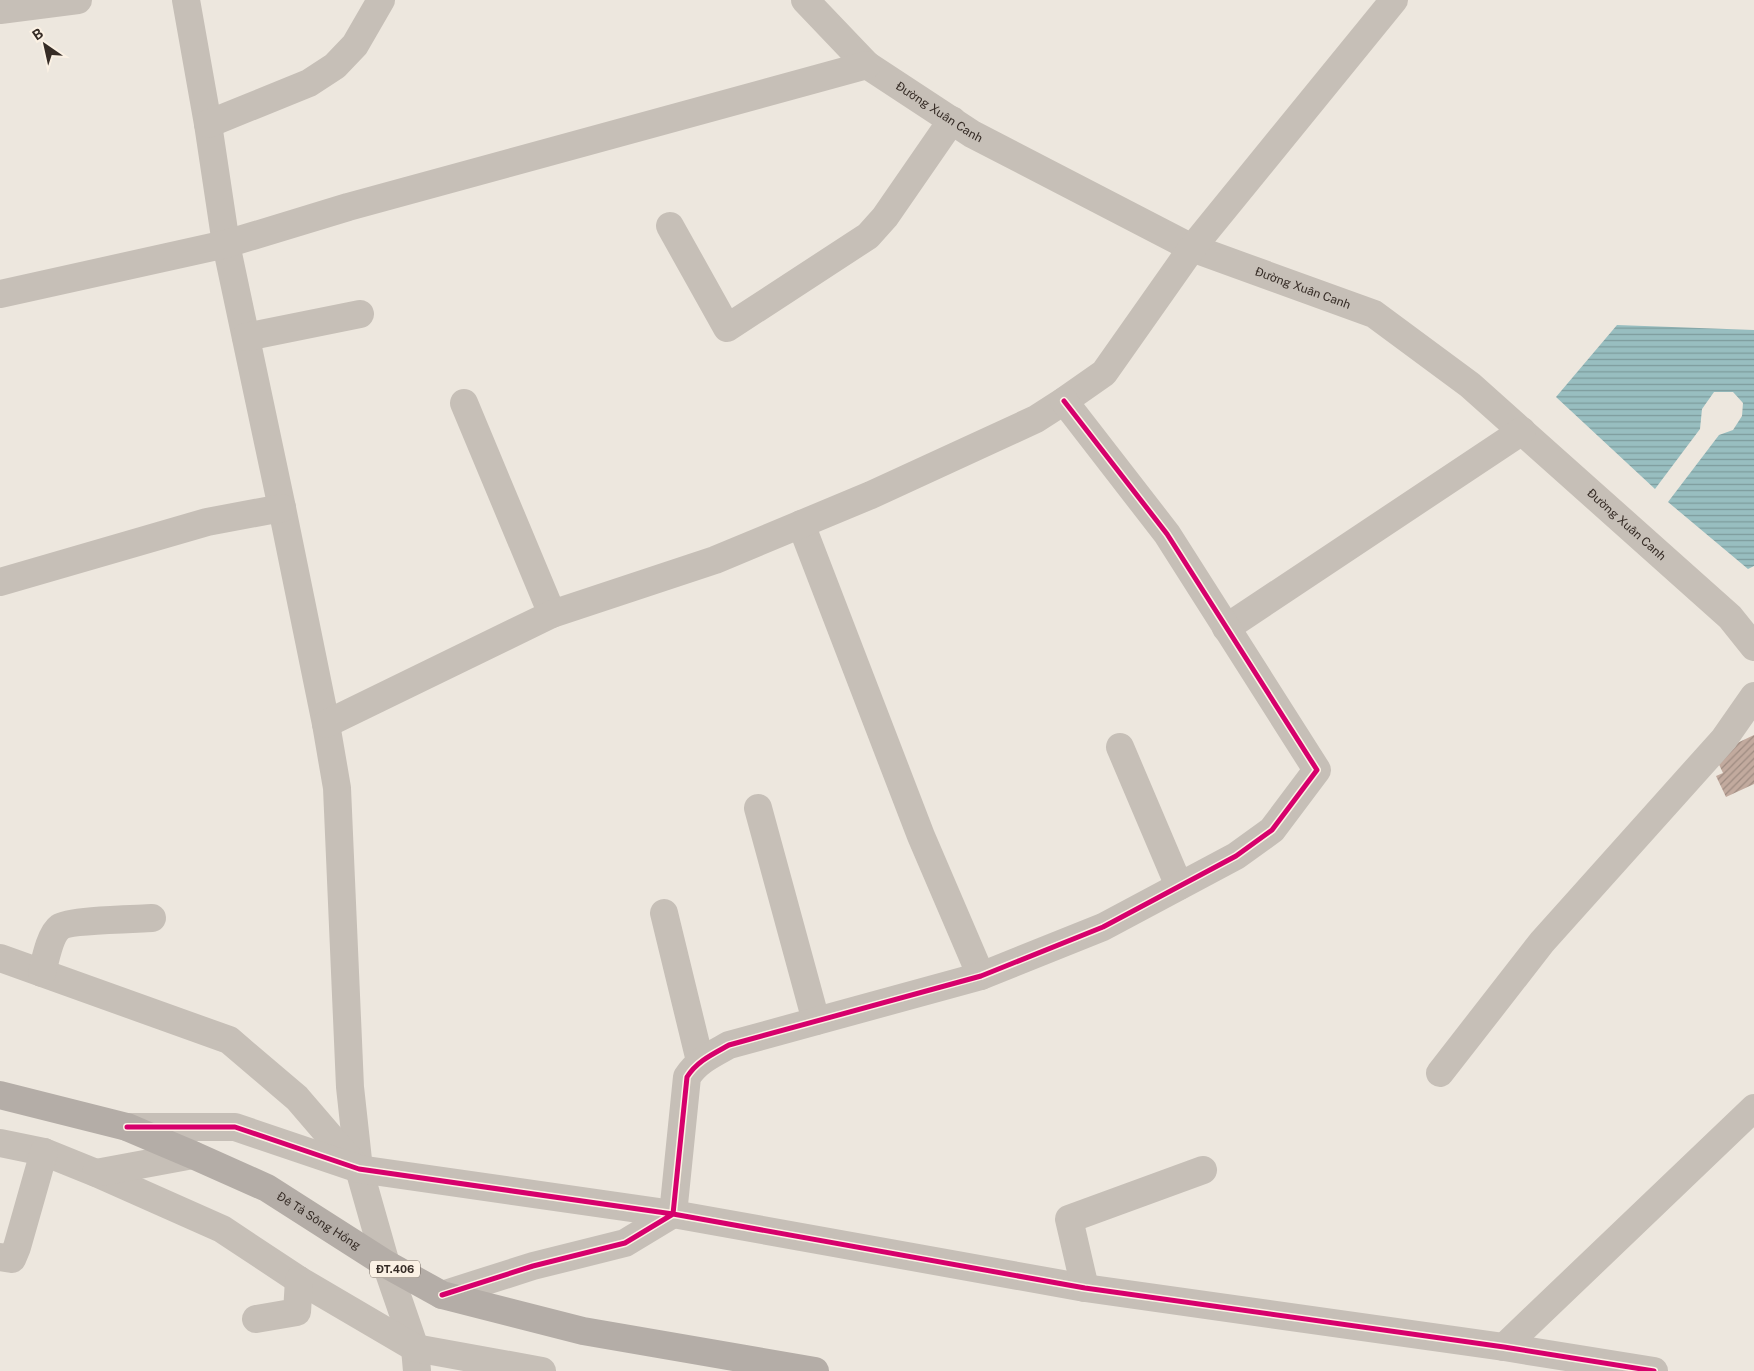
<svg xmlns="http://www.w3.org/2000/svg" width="1754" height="1371" font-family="'Public Sans',sans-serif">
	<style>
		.water { fill: url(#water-rules) }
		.building { fill: url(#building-hatch) }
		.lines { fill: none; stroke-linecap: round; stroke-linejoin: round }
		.minor { stroke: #c6bfb7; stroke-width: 28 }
		.major { stroke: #b4ada7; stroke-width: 28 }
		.cycleway-casing { stroke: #fbf1e4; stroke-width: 8 }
		.cycleway { stroke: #d6006c; stroke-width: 5 }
		.labels { text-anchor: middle; stroke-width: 4; stroke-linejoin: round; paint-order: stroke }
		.shield { fill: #fbf1e4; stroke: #71675f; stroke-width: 1 }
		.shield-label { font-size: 11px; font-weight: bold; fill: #362c26 }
		.street-label { font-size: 12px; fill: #362c26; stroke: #fbf1e4 }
	</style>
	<defs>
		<pattern id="water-rules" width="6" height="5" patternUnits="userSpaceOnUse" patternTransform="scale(1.25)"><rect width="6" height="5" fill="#98bec0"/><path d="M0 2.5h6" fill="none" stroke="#7d9b9c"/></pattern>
		<pattern id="building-hatch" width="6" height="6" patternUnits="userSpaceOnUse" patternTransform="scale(1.25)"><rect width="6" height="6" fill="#c2aa9e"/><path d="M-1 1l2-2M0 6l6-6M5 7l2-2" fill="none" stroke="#9e8b81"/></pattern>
	</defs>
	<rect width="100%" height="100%" fill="#ede7de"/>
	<path class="water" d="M1617,325L1754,330V566L1748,569L1668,502L1719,435L1733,430L1742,416L1743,403L1733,392H1714L1702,409L1700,429L1655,489L1556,397Z"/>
	<path class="building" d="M1754,735V784L1726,797L1716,776L1723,773L1714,754Z"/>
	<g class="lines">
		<g class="minor">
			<path d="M186,0L208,124L226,244L282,508L326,724L337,788L350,1087L359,1169L386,1264L415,1348L417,1371"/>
			<path id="s1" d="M805,0L867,65L972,134L1192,248L1374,314L1470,385L1730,617L1754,647"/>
			<path d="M0,10L78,0"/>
			<path d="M208,124L309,83L335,66L355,45L381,0"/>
			<path d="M670,226L727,328L868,236L885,217L952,120"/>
			<path d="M0,294L226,244L348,207L867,65"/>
			<path d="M246,337L360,314"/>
			<path d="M464,403L552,614"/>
			<path d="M801,524L921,836L981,976"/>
			<path d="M0,582L207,522L282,508"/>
			<path d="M1226,628L1522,431"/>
			<path d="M326,724L552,614L715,560L871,495L1036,419L1064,401L1104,373L1192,248L1394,0"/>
			<path d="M1120,747L1179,886"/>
			<path d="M758,808L816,1021"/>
			<path d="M664,913L700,1061"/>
			<path d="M0,958L229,1040L297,1098L358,1169"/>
			<path d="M42,973C45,961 50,934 60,927C69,920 137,919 152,918"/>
			<path d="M1440,1073L1542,942L1724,739L1754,696"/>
			<path d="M127,1127H235L359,1169L673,1214L1085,1288L1504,1347L1654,1371"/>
			<path d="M0,1143L44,1152L96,1173L222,1229L299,1280L415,1348L542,1371"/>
			<path d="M96,1173L193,1155"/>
			<path d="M0,1257L12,1259L17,1247L44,1152"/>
			<path d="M1085,1288L1069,1219L1203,1170"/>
			<path d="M442,1295L533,1266L625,1243L673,1214L687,1077C697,1061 713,1054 729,1045L981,976L1103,927L1236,856L1272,830L1317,770L1167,534L1064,401"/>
			<path d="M256,1319L297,1312L299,1280"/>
			<path d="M1504,1347L1754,1108"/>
		</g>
		<path class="major" id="s2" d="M0,1095L127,1127L193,1155L267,1188L386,1264L442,1295L583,1331L815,1371"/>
		<defs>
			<path id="cycleway" d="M127,1127H235L359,1169L673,1214L1085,1288L1504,1347L1654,1371
				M442,1295L533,1266L625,1243L673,1214L687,1077C697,1061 713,1054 729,1045L981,976L1103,927L1236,856L1272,830L1317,770L1167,534L1064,401"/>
		</defs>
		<use href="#cycleway" class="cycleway-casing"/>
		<use href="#cycleway" class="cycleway"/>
	</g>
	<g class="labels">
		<rect class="shield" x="370" y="1260.5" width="50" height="17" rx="4"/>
		<g class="shield-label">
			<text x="395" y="1273">ĐT.406</text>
		</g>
		<g class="street-label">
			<text dy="4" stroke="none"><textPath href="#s1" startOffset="176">Đường Xuân Canh</textPath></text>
			<text dy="4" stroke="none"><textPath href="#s1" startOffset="581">Đường Xuân Canh</textPath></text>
			<text dy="4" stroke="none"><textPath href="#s1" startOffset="986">Đường Xuân Canh</textPath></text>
			<text dy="4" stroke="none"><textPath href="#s2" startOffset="345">Đê Tả Sông Hồng</textPath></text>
		</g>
	</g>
	<g transform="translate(45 45) rotate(326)" stroke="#fbf1e4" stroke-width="4" paint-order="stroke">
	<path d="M0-4L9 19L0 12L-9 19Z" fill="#362c26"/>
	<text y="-8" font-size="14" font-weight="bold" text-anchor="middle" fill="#362c26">B</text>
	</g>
</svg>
